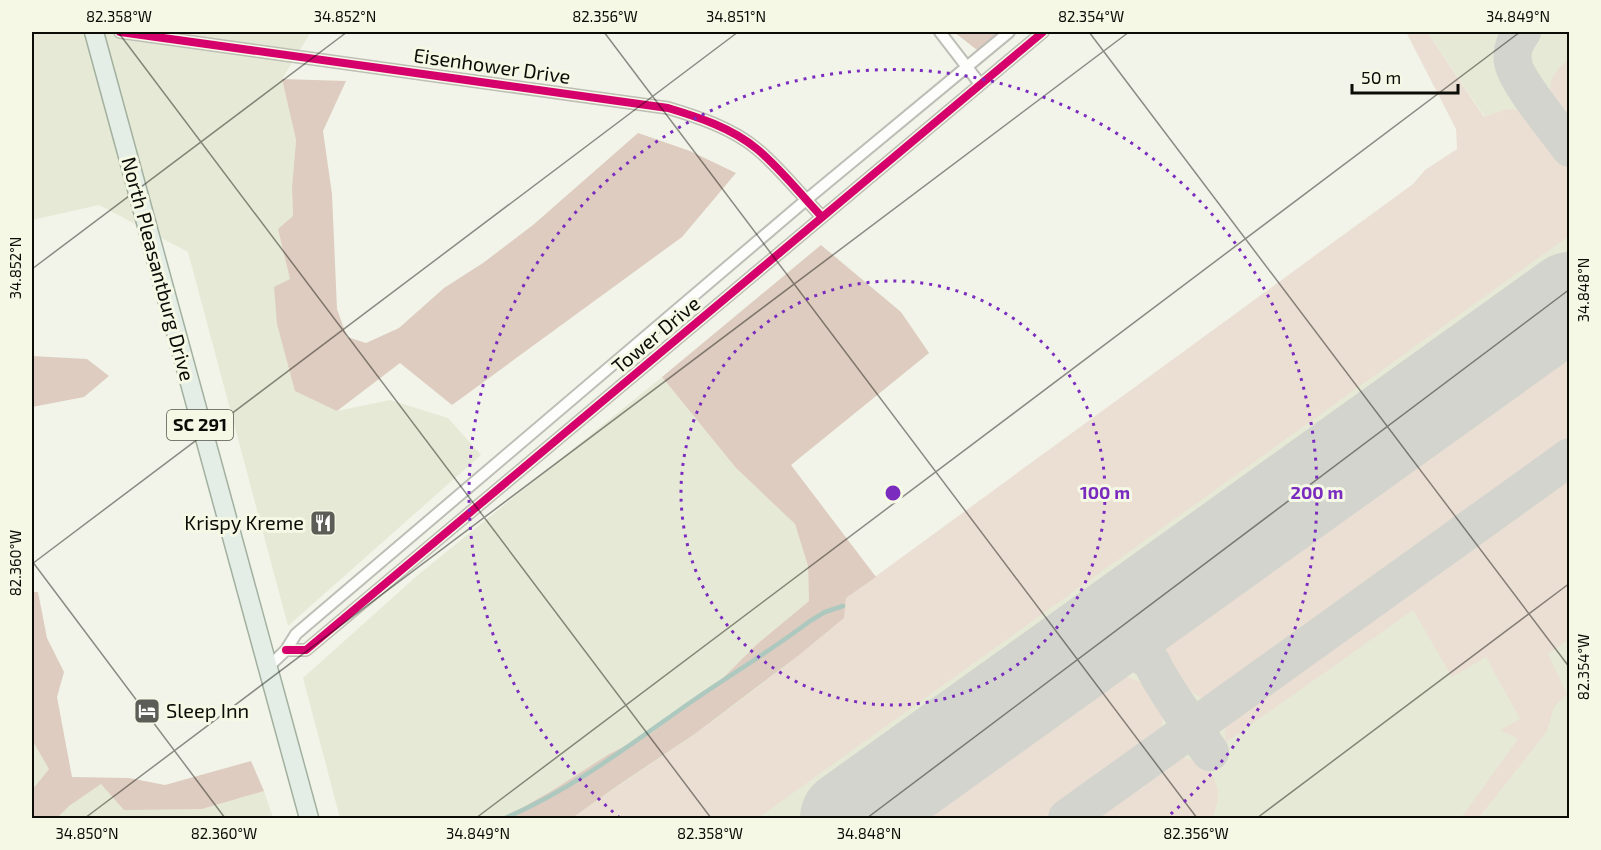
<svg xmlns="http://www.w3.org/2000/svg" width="1601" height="850" font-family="'Exo 2',sans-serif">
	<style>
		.built { fill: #e6e9d5 }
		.green { fill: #ebdfd4 }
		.forest { fill: #ddccbf }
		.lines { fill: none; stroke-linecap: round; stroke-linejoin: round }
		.stream { stroke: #adc9bf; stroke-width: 4.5 }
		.taxiway { stroke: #d2d4cd; stroke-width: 38 }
		.runway { stroke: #d2d4cd; stroke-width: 96 }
		.minor-casing { stroke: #bdbeb6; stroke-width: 14 }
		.primary-casing { stroke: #a2b09f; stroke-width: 21 }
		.minor { stroke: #fdfdfc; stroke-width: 10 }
		.primary { stroke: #e5eee6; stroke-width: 18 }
		.cycleway-casing { stroke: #f5f8e5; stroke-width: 11 }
		.cycleway { stroke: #d6006c; stroke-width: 8 }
		.ticks { fill: none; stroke: #0c0c07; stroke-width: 1.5; stroke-opacity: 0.45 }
		.ring { fill: none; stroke: #7b2cbf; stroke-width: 3; stroke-dasharray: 3 6 }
		.labels { text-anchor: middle; stroke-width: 6; stroke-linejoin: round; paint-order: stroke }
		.shield { fill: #f5f8e5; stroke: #52534a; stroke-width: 1.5 }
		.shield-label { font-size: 18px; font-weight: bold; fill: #0c0c07 }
		.street-label { font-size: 20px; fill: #0c0c07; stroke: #f5f8e5 }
		.poi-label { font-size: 20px; fill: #0c0c07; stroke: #f5f8e5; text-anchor: end }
		.centre { fill: #7b2cbf; stroke: #f5f8e5; stroke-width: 3 }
		.ring-label { font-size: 18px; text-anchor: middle; font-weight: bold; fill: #7b2cbf; stroke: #f5f8e5; stroke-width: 6; stroke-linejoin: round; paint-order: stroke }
		.neatline { fill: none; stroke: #0c0c07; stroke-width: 2 }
		.ticks-label { font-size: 15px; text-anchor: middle; fill: #0c0c07 }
	</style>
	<rect width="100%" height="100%" fill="#f2f4e9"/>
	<path class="built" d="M32,32H311L282,79L296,140L292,188L293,217L278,229L291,280L337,411L390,400L448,418L481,455L288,626L188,252L99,205L32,220Z
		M1427,32H1569V818H1479L1495,799L1478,818H549L1497,135Z
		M662,377L736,468L795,524L808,566L809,601L756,645L718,683L653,732L609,754L553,790L504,818H340L303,678L419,574Z
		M32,740L49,769L32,790Z
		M101,783L202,809L264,791L273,818H57L69,806Z"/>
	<path class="green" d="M1406,32H1427L1484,117L1508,109L1520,110L1531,116L1569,169V236L758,818H572C613,789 655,762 696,733C747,697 796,658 844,618L846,598L1413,184L1425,170L1457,149L1456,129Z
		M1569,59V126C1550,99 1539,83 1569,59Z
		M1569,356V440L1224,690L1201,698C1176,682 1172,675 1164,647Z
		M1569,476V639L1548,654L1567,694L1554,707L1547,731L1479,818H1461L1518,739L1500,730L1520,719L1486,657L1452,677L1413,610L1225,743V726Z
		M1124,675L1149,686L1159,698L1164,712L1161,729L1147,744L1043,818H926Z
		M1177,757C1212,759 1227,788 1212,818H1087L1170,759Z"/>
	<path class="forest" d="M954,32H1002L977,50Z
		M282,79L346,81L323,131L332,194L337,309L347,337L366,343L399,328L444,288L483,263L533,225L638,133L690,151L736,173L682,237L452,405L400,363L337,411L295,391L277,324L274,287L290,279L278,229L293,216L292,188L296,140Z
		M821,245L901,312L929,353L791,465L876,577L846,598L844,618L799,655L696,733L617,786L572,818H504L553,790L609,754L653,732L718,683L756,645L809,601L808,566L795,524L736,468L662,377Z
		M32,356L87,359L109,376L84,397L32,407Z
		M32,592H38L47,638L64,672L57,697L72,777L129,778L165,785L251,761L264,791L202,809L124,810L101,784L69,806L57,818H32V790L49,769L32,740Z"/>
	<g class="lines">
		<path class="stream" d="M505,818C567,792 626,748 681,709C723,679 768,653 810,621L825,612L843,606"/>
		<path class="taxiway" d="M1522,32C1515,41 1511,50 1513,62C1515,80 1557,130 1570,148
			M1500,350L1570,296
			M1160,594C1152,603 1143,612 1141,626C1137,654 1192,727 1210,752
			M1086,647C1114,636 1130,643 1152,663
			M1067,818L1570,457"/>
		<path class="runway" d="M848,818L1570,300"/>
		<defs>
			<path id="minor" d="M120,32L668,108C698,117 732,128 757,149C781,169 801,195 822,217
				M940,32L980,84
				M286,650H306L1043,32
				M266,669L286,650L296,634L806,200L1009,32"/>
			<path id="primary" d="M94,32L309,818"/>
		</defs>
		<use href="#minor" class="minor-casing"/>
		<use href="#primary" class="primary-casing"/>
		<use href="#minor" class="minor"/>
		<use href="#primary" class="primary"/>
		<defs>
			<path id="cycleway" d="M120,32L668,108C698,117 732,128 757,149C781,169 801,195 822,217
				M286,650H306L1043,32"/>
		</defs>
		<use href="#cycleway" class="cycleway-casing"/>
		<use href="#cycleway" class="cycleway"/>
	</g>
	<path class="ticks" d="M118,32L711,818M604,32L1197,818M1089,32L1570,668M32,269L347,32M32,561L225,818M32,564L738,32M85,818L1129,32M476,818L1520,32M867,818L1570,289M1257,818L1570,583"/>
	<g class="ring">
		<circle cx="893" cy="493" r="212"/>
		<path d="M620 818A424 424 0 1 1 1166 818"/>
	</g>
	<defs>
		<symbol id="restaurant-square" viewBox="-11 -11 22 22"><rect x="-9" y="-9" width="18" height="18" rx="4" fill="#5c5d56" stroke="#f5f8e5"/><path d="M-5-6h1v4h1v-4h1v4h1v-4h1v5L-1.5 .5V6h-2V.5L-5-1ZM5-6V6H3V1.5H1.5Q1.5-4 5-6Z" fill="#fff"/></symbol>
		<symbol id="hotel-square" viewBox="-11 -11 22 22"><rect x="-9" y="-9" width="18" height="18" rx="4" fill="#5c5d56" stroke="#f5f8e5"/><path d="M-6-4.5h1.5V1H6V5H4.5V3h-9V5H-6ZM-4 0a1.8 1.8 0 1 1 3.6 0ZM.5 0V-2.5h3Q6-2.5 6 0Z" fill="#fff"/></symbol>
	</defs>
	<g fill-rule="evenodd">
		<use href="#restaurant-square" x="308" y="508" width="30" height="30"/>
		<use href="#hotel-square" x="132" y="696" width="30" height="30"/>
	</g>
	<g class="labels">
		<rect class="shield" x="167" y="410" width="66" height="30" rx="4.5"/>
		<g class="shield-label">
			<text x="200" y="431">SC 291</text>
		</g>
		<g class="street-label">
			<text transform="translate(492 66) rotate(8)" y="7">Eisenhower Drive</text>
			<text transform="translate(158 269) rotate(75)" y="7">North Pleasantburg Drive</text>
			<text transform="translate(656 335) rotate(-40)" y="7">Tower Drive</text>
		</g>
		<g class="poi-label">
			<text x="304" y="530">Krispy Kreme</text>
			<text x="166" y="718" text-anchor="start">Sleep Inn</text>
		</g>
	</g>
	<circle cx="893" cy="493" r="9" class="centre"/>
	<g class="ring-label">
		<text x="1105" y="499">100 m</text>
		<text x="1317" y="499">200 m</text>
	</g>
	<rect width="1601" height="850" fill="none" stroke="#f5f8e5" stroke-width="66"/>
	<path d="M1352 84v9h106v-9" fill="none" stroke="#0c0c07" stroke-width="3"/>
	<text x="1361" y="84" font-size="18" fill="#0c0c07" stroke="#f5f8e5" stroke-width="4.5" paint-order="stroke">50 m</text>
	<rect x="33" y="33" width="1535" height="784" class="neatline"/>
	<g class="ticks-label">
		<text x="119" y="22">82.358°W</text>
		<text x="345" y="22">34.852°N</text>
		<text x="605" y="22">82.356°W</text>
		<text x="736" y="22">34.851°N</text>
		<text x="1091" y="22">82.354°W</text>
		<text x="1518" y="22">34.849°N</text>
		<text transform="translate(16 268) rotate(-90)" y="5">34.852°N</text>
		<text transform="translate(1584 290) rotate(-90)" y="5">34.848°N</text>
		<text transform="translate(16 563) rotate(-90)" y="5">82.360°W</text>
		<text transform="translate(1584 667) rotate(-90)" y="5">82.354°W</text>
		<text x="87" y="839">34.850°N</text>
		<text x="224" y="839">82.360°W</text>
		<text x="478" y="839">34.849°N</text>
		<text x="710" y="839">82.358°W</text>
		<text x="869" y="839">34.848°N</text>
		<text x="1196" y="839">82.356°W</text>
	</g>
</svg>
